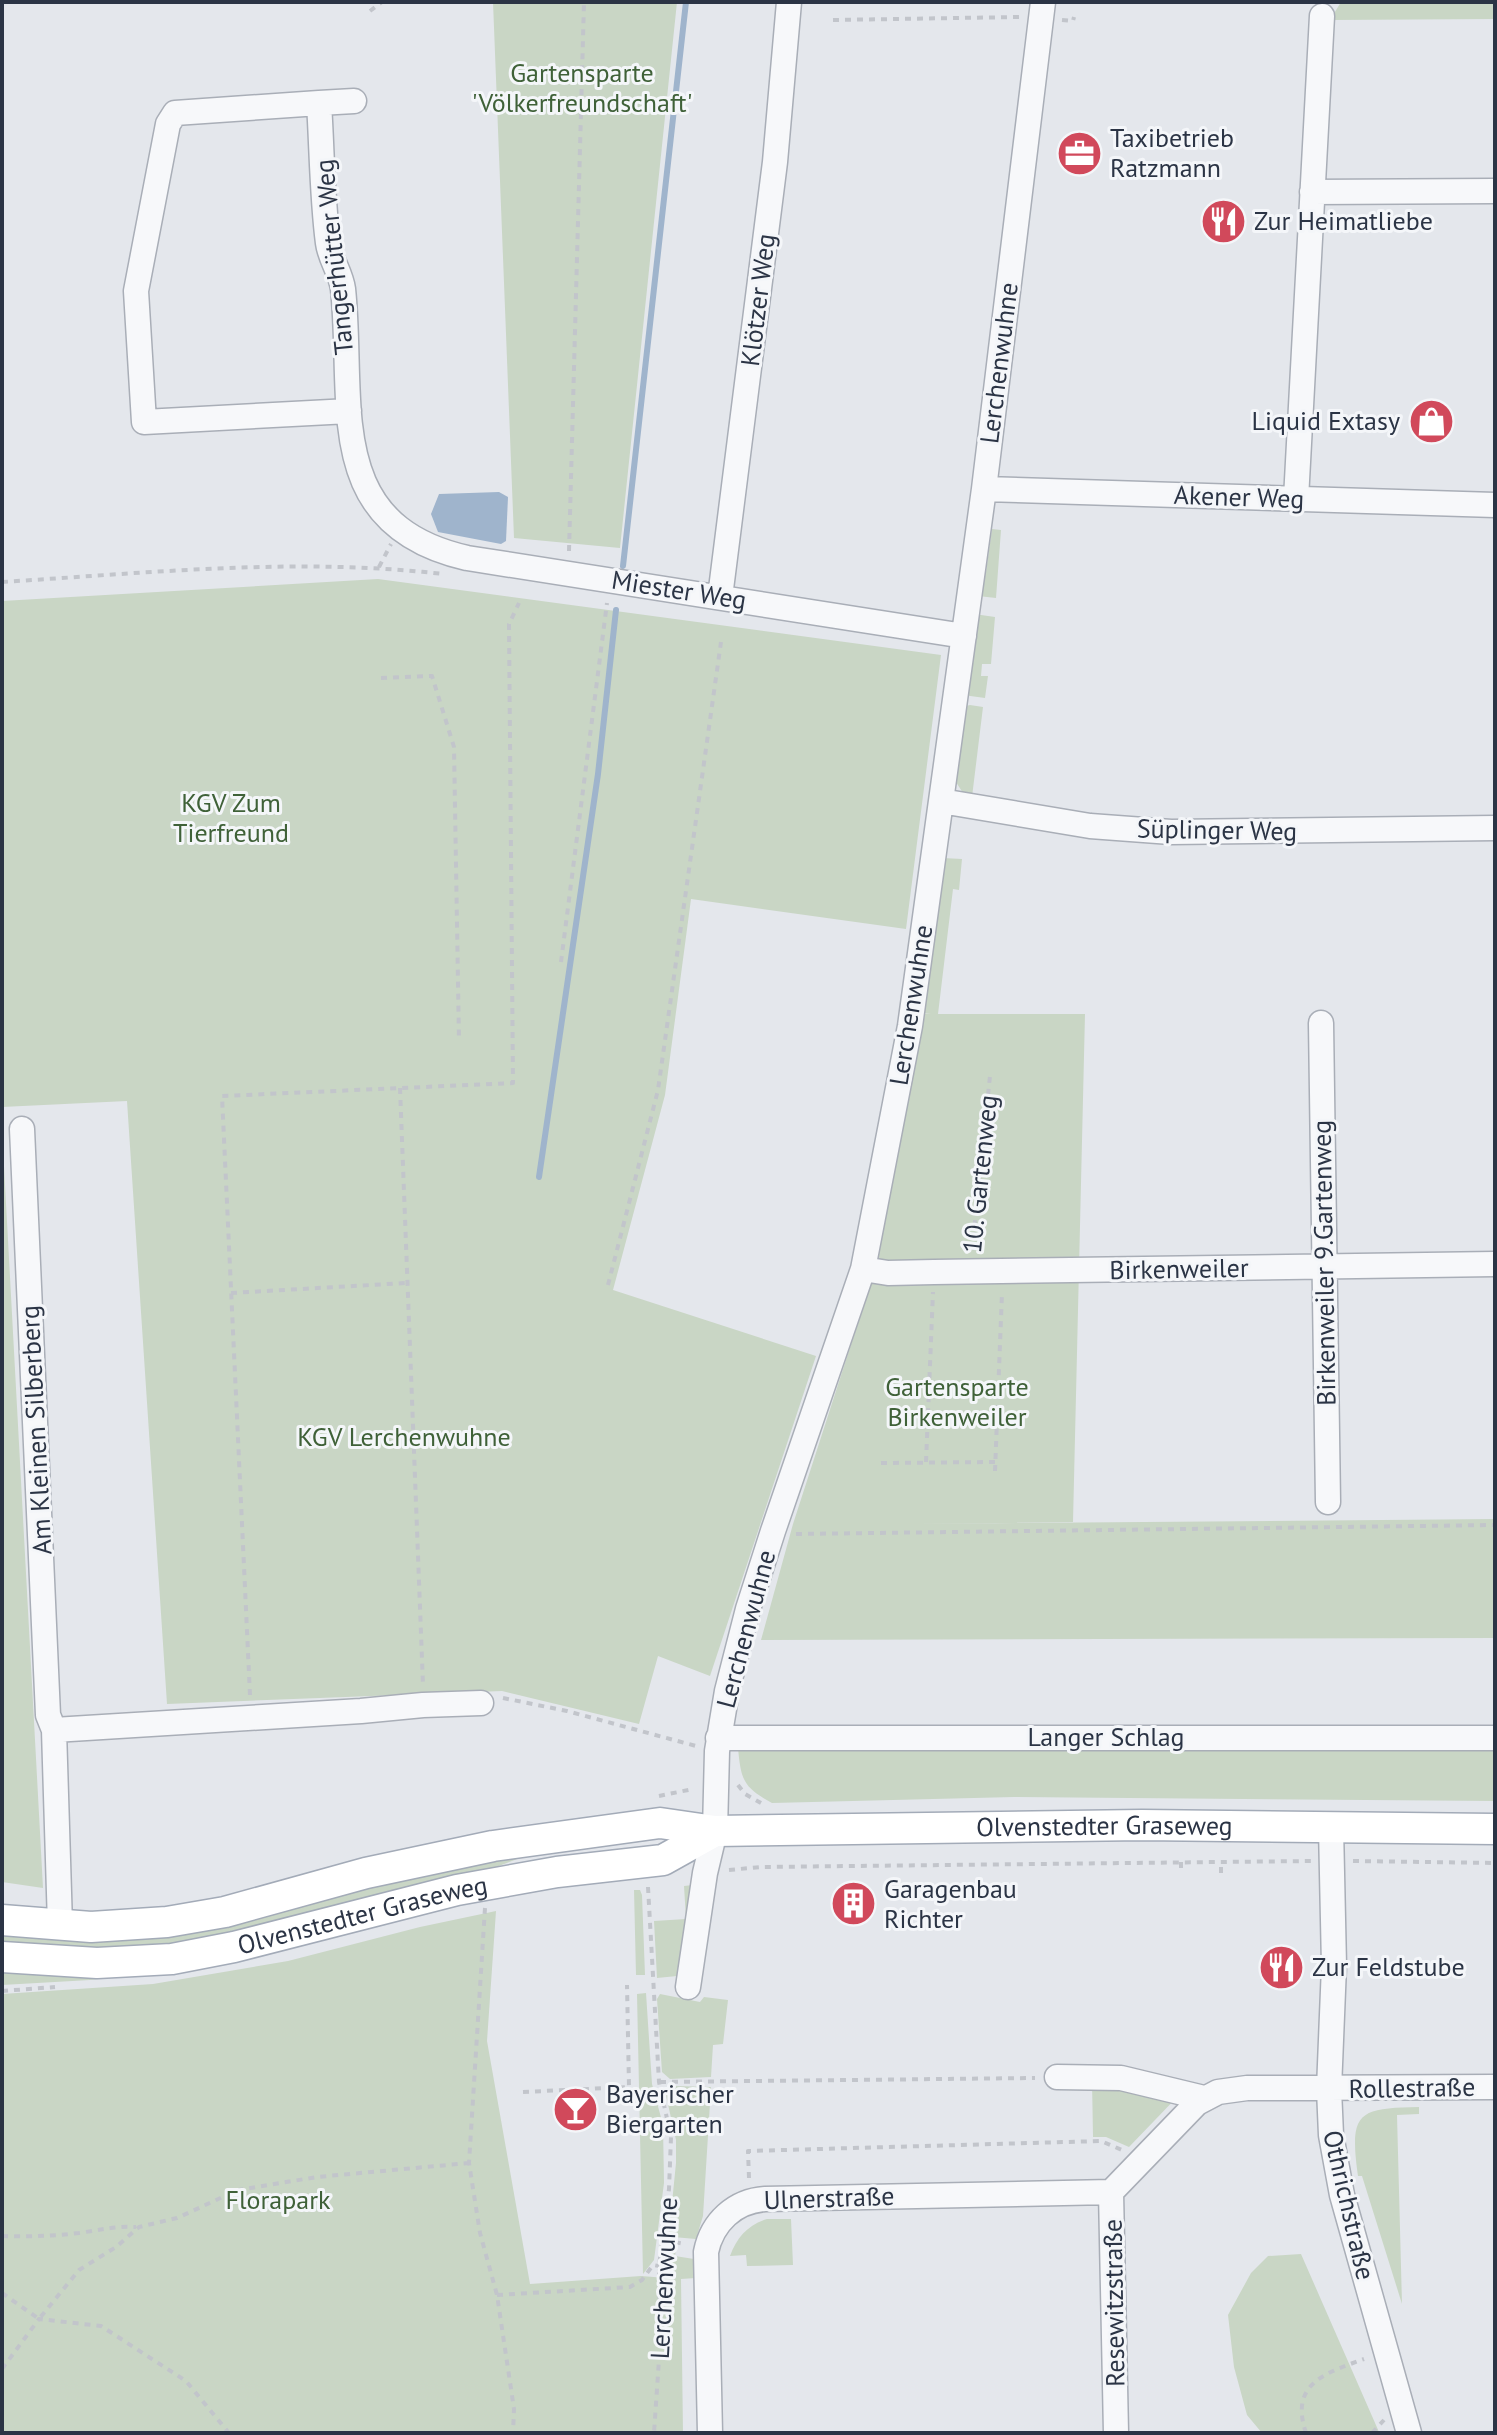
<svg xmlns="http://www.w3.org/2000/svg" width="1497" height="2435" font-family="'PT Sans',sans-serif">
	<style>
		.green { fill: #c9d6c5 }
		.water { fill: #9fb4cc }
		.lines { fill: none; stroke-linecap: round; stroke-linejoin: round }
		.stream { stroke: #9fb4cc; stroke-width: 6 }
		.minor-casing { stroke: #a9aeb7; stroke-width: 27 }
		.major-casing { stroke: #a3abb8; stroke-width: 33 }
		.path { stroke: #c2c5cb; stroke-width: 4; stroke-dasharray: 6 6; stroke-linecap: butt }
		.minor { stroke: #f7f8fa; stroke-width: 24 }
		.major { stroke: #fff; stroke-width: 30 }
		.labels { text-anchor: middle; stroke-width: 6; stroke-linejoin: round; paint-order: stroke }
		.park-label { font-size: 26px; fill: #3f6138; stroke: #f4f6f9 }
		.poi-label { font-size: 26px; fill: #2b3445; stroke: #f4f6f9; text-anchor: start }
		.street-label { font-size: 26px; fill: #2b3445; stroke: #f4f6f9 }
	</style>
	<rect width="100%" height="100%" fill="#e4e7ec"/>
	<path class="green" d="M493,2H677L620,548L514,538Z
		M1341,2H1495V19L1330,20Z
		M992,529L1001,530L996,598L978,596L980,573L986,572Z
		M378,579L941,655L906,929L691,899L665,1095L613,1290L816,1356L710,1676L658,1656L639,1724L502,1691L167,1704L127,1101L2,1107V601Z
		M974,614L995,617L991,664H982L981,676H988L985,698L963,695Z
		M970,705L983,707L972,797L963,793L954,779L962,707Z
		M943,858L962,859L959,890L953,889L938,1014H1085L1073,1522L907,1524L1495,1519V1638L761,1640L793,1524L867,1295L925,1014H931L920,1013Z
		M2,1129L43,1888L2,1882Z
		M1495,1743V1801L1014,1797L772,1803C743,1787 741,1780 738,1748Z
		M646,1835L647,1841L525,1856L491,1869L252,1931L140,1950L2,1945V1931Z
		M693,1885L682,1970L677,1976L657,1978L654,1921L686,1919L684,1886Z
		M634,1890H640L642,1895L645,1975H636Z
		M496,1911L487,2041L530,2284L641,2276L666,2278L667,2247L676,2249L675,2256L694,2259L696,2278L681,2279L683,2433H2V1994L153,1984L288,1961L420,1927Z
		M2,1967L148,1973L90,1980L2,1985Z
		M646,1993L652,2084L663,2125L664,2183L654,2260L643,2274L637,1994Z
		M660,1994L700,2002L704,1997L728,2000L723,2044L713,2045L711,2077L670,2079L662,2072L657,1999Z
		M1092,2080L1180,2094L1129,2147L1106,2137H1093Z
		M674,2086L711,2087L703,2216L696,2239L673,2237L669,2233L676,2163V2140L665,2091L667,2087Z
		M1419,2107V2114L1397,2115L1402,2304L1362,2176H1358C1349,2112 1358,2108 1419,2107Z
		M767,2219H791L793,2265L747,2266L746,2255L730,2256C737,2237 748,2225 767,2219Z
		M1301,2254L1379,2432L1378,2433H1262L1247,2415L1234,2367L1228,2315L1251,2273L1268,2256Z"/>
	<path class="water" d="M499,492L508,497L506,541L501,544L438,532L431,514L439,494Z"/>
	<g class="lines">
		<path class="stream" d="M623,566L686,2
			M539,1177L598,774L616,610"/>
		<defs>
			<path id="minor" d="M319,103L354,101
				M1312,192L1495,191
				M349,411L144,422L136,291L168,124L175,113L319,103C322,150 322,197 328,243C330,259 341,273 343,289C355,402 321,525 467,558L964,636
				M984,489L1495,505
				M1296,499L1322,16
				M720,597L775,162L789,2
				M941,801L1090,826L1171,832L1495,828
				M1321,1023L1328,1502
				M22,1129L48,1715L54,1730
				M863,1269L888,1273L934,1272L1495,1264
				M718,1738H1495
				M1331,1827L1334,1966L1329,2089L1331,2135L1342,2195L1409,2433
				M60,1925L54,1730L361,1711L423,1705L481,1703
				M688,1987L705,1873L715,1831L717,1751L727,1691L748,1609L773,1531L863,1269L910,1026L984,489L1043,2
				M1057,2077L1121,2078L1204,2098
				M710,2433L706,2252C712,2222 735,2201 765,2199L1111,2192
				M1116,2433L1111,2192L1197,2103L1218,2092L1247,2088L1495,2087"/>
			<g id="major">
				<path id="s1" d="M2,1920L91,1927L167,1922L225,1912L366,1873L493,1846L660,1823L715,1831L1142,1825L1495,1829"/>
				<path id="s2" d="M2,1957L97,1963L172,1959L234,1947L457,1890L557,1872L663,1860L715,1831"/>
			</g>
		</defs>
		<use href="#minor" class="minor-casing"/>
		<use href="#major" class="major-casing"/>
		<path class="path" d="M370,11L382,2
			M833,20L1019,17
			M1062,20L1073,21L1074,17
			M569,551L584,2
			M379,567L391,544
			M2,582C148,573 297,557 443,574
			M381,678L432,676L454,747L459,1041
			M561,962L607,603
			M400,1088L423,1685
			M972,1250L990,1076
			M608,1285L658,1090L721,642
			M231,1293L406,1283
			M926,1462L933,1292
			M881,1463L995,1462
			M995,1471L1002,1293
			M796,1534L1495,1525
			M250,1695L222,1096L513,1083L509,624L519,603
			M503,1698L567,1711L696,1746
			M738,1785L745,1794L761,1803
			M659,1796L693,1789
			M1353,1861L1495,1863
			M1181,1862V1873
			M729,1870L761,1867L1312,1861
			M1221,1873V1862
			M648,1887L659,2082L671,2137L669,2189L659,2266L660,2345L654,2433
			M485,1908L469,2163L480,2233L497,2295L514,2409L513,2433
			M2,1991L55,1987
			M660,2082L1035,2078
			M523,2092L629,2087L627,1985
			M749,2178L748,2151L1101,2141L1122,2150
			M2,2236C28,2237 53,2236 79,2233C99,2230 116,2226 136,2227
			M663,2240L685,2244
			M2,2293L39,2319L79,2270L116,2247L139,2227L177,2218L238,2190L317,2177L469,2163
			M497,2295L630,2287L642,2280L653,2265L659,2266
			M2,2369L39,2319L101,2326L186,2381L229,2433
			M1306,2433C1289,2383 1326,2373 1364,2359
			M1372,2433L1384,2420"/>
		<use href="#minor" class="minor"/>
		<use href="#major" class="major"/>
	</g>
	<defs>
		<symbol id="office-disc" viewBox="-11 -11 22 22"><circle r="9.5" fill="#d1495b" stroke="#f4f6f9"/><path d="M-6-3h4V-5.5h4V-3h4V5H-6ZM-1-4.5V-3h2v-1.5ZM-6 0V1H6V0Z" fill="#fff"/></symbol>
		<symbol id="restaurant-disc" viewBox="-11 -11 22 22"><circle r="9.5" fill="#d1495b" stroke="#f4f6f9"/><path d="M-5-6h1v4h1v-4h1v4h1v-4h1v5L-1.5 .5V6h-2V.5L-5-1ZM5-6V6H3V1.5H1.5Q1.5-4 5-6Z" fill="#fff"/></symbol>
		<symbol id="shop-disc" viewBox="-11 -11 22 22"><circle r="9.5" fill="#d1495b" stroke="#f4f6f9"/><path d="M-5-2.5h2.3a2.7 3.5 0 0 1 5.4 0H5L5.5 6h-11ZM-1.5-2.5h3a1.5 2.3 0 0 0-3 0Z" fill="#fff"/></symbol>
		<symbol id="building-disc" viewBox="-11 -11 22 22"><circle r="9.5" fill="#d1495b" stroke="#f4f6f9"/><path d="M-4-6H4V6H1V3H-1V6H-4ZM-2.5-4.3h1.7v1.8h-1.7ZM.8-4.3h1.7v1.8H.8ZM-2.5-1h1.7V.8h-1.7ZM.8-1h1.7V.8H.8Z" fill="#fff"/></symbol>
		<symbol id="bar-disc" viewBox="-11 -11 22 22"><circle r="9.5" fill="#d1495b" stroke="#f4f6f9"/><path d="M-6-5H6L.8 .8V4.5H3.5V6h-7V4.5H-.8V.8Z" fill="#fff"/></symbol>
	</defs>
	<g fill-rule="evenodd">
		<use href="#office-disc" x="1054" y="128" width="51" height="51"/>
		<use href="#restaurant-disc" x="1198" y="196" width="51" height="51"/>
		<use href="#shop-disc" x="1406" y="396" width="51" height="51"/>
		<use href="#building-disc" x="828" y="1878" width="51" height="51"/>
		<use href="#restaurant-disc" x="1256" y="1942" width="51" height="51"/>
		<use href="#bar-disc" x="550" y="2084" width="51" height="51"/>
	</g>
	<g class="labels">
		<g class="park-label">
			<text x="582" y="82">Gartensparte<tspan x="582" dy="30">'Völkerfreundschaft'</tspan></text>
			<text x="231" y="812">KGV Zum<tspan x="231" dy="30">Tierfreund</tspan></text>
			<text x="957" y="1396">Gartensparte<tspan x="957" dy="30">Birkenweiler</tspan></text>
			<text x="404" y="1446">KGV Lerchenwuhne</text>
			<text x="278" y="2209">Florapark</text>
		</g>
		<g class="poi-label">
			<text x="1110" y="147">Taxibetrieb<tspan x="1110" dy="30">Ratzmann</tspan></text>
			<text x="1254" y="230">Zur Heimatliebe</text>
			<text x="1400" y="430" text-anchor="end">Liquid Extasy</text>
			<text x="884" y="1898">Garagenbau<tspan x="884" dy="30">Richter</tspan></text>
			<text x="1312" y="1976">Zur Feldstube</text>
			<text x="606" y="2103">Bayerischer<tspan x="606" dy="30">Biergarten</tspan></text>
		</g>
		<g class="street-label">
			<text transform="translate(334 257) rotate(-96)" y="9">Tangerhütter Weg</text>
			<text transform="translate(758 300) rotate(-83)" y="9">Klötzer Weg</text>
			<text transform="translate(999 363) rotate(-83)" y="9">Lerchenwuhne</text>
			<text transform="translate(1239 497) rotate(2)" y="9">Akener Weg</text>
			<text transform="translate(679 590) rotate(9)" y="9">Miester Weg</text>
			<text transform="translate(1217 830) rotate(1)" y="9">Süplinger Weg</text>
			<text transform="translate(911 1005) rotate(-81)" y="9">Lerchenwuhne</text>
			<text transform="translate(980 1174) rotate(-84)" y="9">10. Gartenweg</text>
			<text transform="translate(1324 1263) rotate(-91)" y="9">Birkenweiler 9.Gartenweg</text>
			<text transform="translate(1179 1269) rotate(-1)" y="9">Birkenweiler</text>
			<text transform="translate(36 1430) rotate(-93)" y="9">Am Kleinen Silberberg</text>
			<text transform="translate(746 1629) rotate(-75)" y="9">Lerchenwuhne</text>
			<text x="1106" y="1746">Langer Schlag</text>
			<text dy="9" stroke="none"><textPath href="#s1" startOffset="1114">Olvenstedter Graseweg</textPath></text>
			<text dy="9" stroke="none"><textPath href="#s2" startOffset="366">Olvenstedter Graseweg</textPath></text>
			<text transform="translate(1412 2088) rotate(-1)" y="9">Rollestraße</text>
			<text transform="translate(829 2198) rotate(-2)" y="9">Ulnerstraße</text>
			<text transform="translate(1349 2205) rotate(77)" y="9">Othrichstraße</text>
			<text transform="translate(664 2278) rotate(-87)" y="9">Lerchenwuhne</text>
			<text transform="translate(1114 2303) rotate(-91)" y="9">Resewitzstraße</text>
		</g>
	</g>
	<rect width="1497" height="2435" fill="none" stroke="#2b3445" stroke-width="8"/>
</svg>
